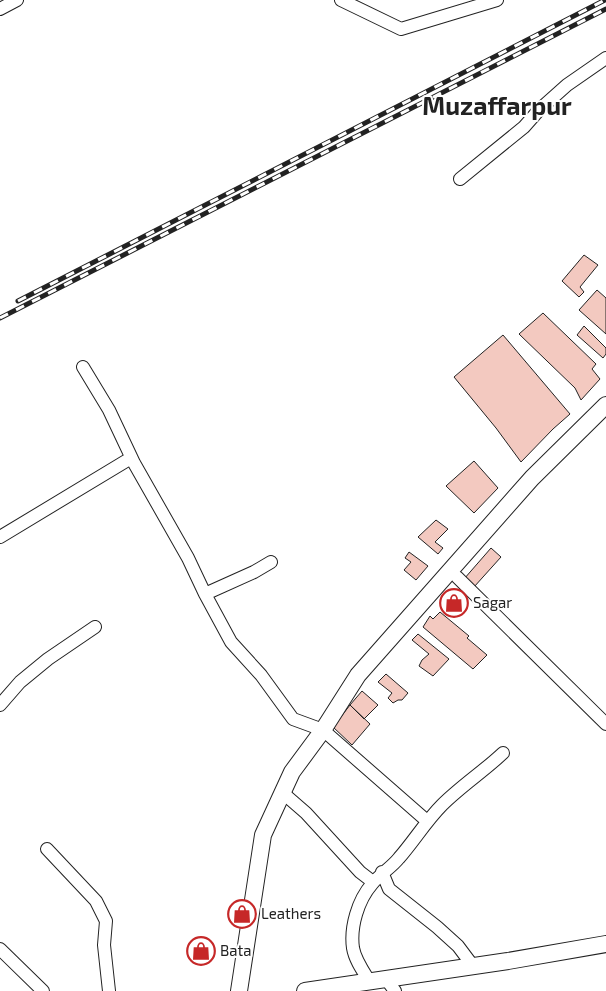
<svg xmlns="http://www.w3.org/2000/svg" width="606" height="991" font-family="'Exo 2',sans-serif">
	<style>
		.building { fill: #f3c9c0; stroke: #222 }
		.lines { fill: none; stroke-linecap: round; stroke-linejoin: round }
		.minor-casing { stroke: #222; stroke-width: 14 }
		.major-casing { stroke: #222; stroke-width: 18 }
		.minor { stroke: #fff; stroke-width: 12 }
		.major { stroke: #fff; stroke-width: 16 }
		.rail-casing { stroke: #222; stroke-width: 5 }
		.rail { stroke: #fff; stroke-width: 3; stroke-dasharray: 9; stroke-linecap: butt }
		.labels { text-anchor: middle; stroke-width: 4; stroke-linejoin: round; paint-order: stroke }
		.poi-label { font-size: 15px; fill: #222; stroke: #fff; text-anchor: start }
		.town-label { font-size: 25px; font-weight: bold; fill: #222; stroke: #fff }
	</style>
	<rect width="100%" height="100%" fill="#fff"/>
	<path class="building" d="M584,255L598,265L580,287L584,292L579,297L562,281Z
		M597,290L606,298V334L579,310Z
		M543,313L596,364L592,369L600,379L581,400L575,388L519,334Z
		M584,326L606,348V354L603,358L577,335Z
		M503,335L570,414L553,429L521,462L496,428L454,377Z
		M474,461L498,488L474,513L446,486Z
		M436,520L448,529L435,542L443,548L438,554L418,537Z
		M491,548L501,557L474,587L464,579Z
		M409,552L428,566L416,580L404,570L411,562L405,558Z
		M450,590L465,602L456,611L442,599Z
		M440,612L469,636L467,638L487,655L473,669L423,627L430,616L433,619Z
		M418,634L449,659L433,676L419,666L422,660L429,654L412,640Z
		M386,674L408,693L402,700H398L393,703L388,698L392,693L378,682Z
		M362,691L378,705L364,719L350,705Z
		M350,705L370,724L352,745L333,727Z"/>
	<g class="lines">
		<defs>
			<path id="minor" d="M341,0L401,29L497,0
				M0,9L17,0
				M460,179L524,127L539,110L567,85L606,58
				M83,367L109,410L134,463L188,558L205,594L231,642L261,675L293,719L323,730L427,821
				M0,537L131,458
				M457,577L606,724
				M205,594L254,572L271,562
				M0,705L20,682L48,659L95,627
				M283,793L306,813L360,872L373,882
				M47,849L96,901L106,921L104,945L109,991
				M382,872L389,889L437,927L458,946L473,966
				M0,949L43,991
				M386,979L395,991
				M370,982C363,971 355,960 353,948C350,927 358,900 372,884C380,874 391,868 399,858C414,841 426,821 442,805C461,786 484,771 503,753"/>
			<path id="major" d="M239,991L263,835L292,772L323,730L358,675L532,478L606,405
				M305,991L508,961L606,944"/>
		</defs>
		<use href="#minor" class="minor-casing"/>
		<use href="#major" class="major-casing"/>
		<use href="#minor" class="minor"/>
		<use href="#major" class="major"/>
		<defs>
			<path id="rail" d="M18,301L605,0
				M0,318L606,9"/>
		</defs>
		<use href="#rail" class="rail-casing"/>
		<use href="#rail" class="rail"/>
	</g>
	<defs>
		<symbol id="shop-ring" viewBox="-11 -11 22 22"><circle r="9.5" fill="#fff" stroke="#c62828" stroke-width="1.5"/><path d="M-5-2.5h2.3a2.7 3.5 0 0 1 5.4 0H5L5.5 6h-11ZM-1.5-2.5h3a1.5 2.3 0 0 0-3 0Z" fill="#c62828"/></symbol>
	</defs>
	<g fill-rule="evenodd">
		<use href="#shop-ring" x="438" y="587" width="32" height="32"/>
		<use href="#shop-ring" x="226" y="898" width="32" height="32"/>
		<use href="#shop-ring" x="185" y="935" width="32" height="32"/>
	</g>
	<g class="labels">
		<g class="poi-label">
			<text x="473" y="608">Sagar</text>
			<text x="261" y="919">Leathers</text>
			<text x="220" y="956">Bata</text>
		</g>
		<g class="town-label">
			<text x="497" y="115">Muzaffarpur</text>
		</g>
	</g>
</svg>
